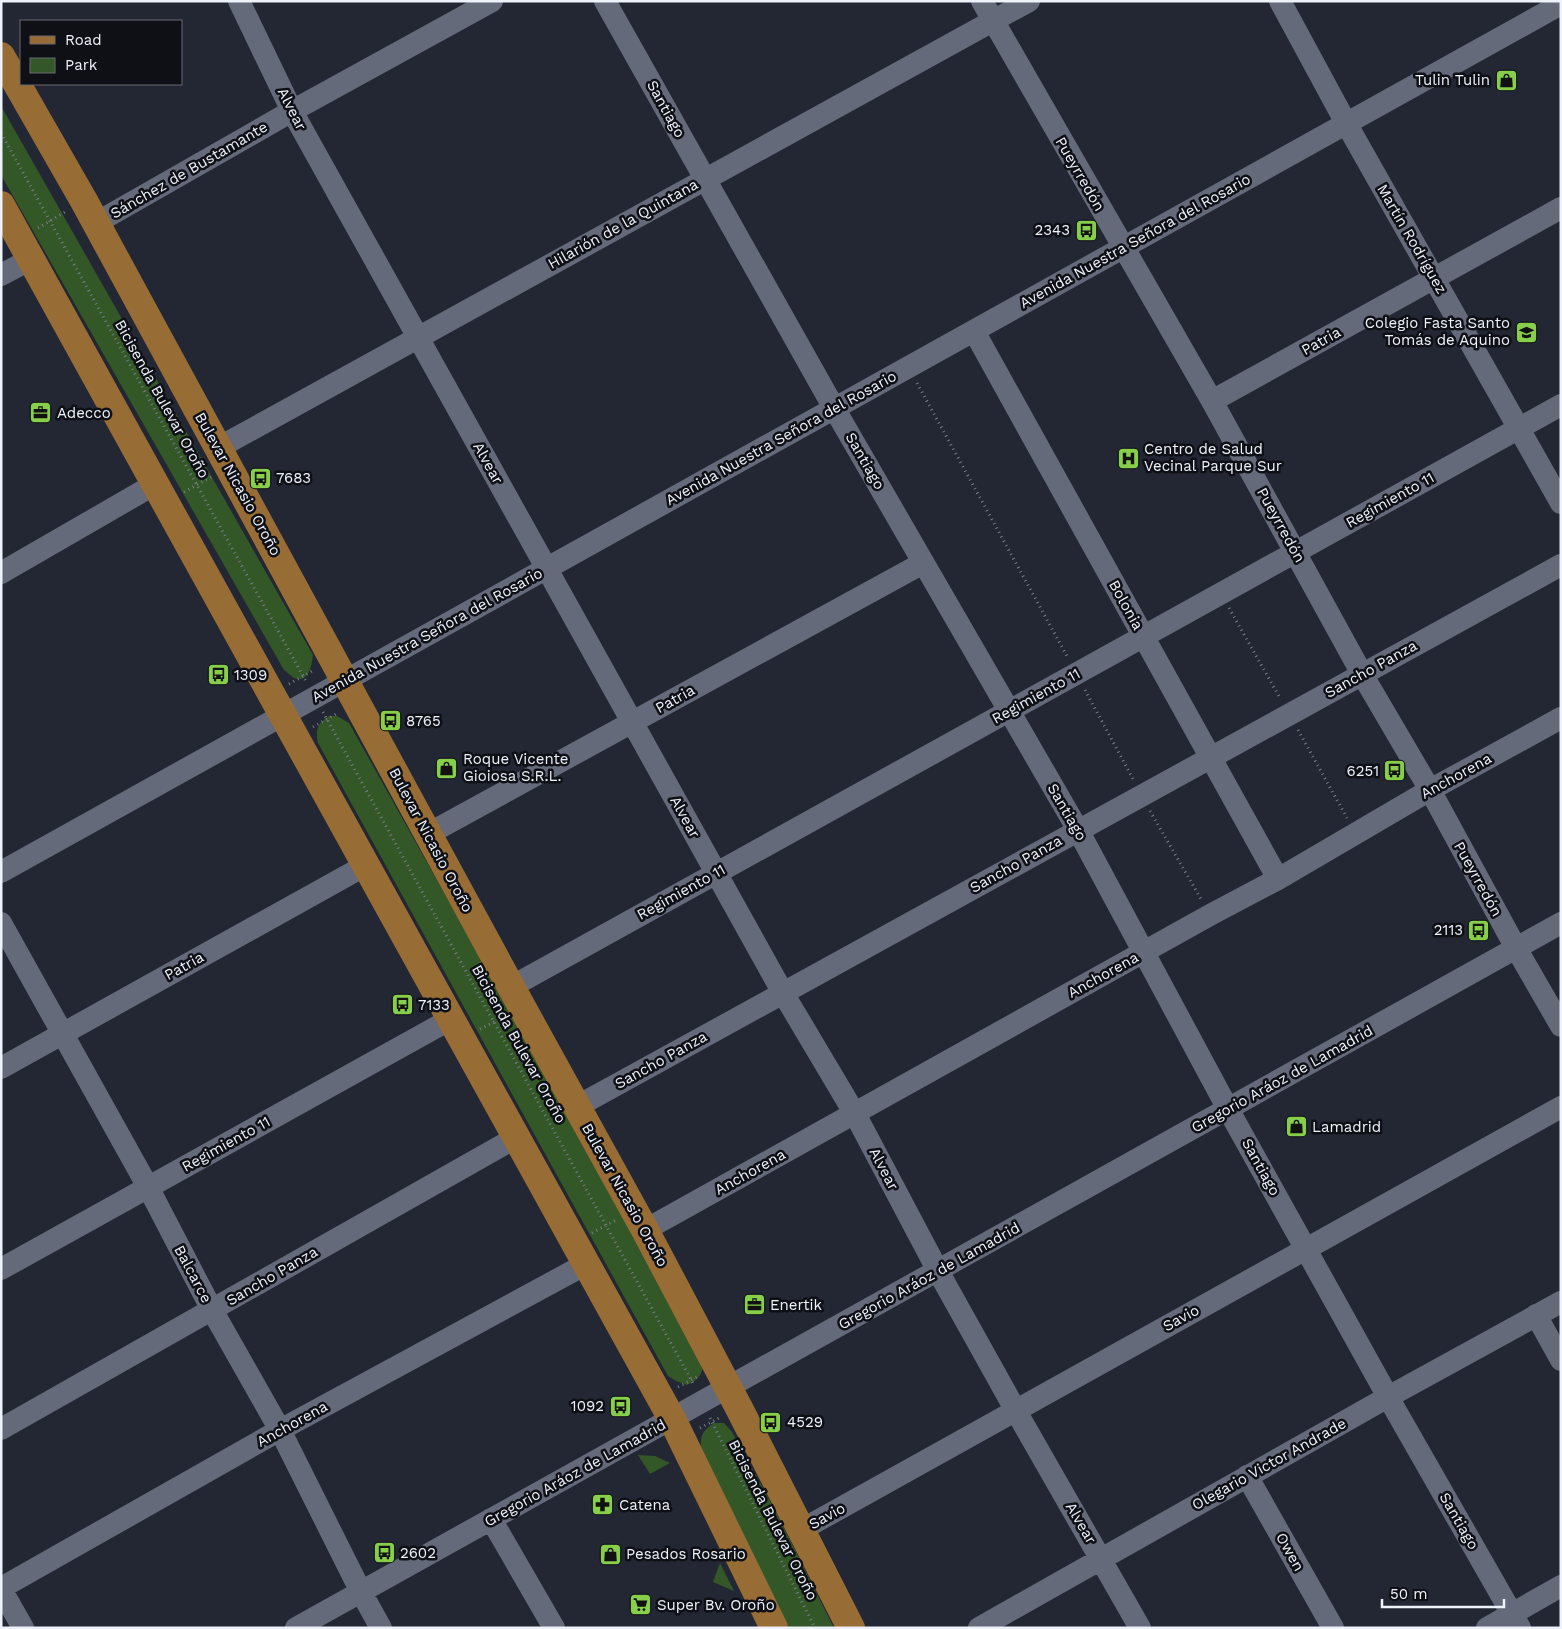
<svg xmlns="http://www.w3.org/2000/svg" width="1562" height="1629" font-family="'Work Sans',sans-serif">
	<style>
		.green { fill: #345728 }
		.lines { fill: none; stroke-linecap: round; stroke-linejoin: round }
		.path { stroke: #797d88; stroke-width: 3; stroke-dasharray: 1 4; stroke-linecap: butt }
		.minor { stroke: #646a79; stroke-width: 22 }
		.major { stroke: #976c35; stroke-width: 28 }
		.labels { text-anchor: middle; stroke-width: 5; stroke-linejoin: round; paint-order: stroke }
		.poi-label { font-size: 15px; fill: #eef2fa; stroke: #0e1016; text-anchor: start }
		.street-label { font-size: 15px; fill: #eef2fa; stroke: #0e1016 }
	</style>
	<rect width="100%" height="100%" fill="#232733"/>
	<path class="green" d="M1,106L313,655C312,664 309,684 294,678C291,676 287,672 284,670L1,175Z
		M329,716H337L349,723L704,1358C703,1372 701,1379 687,1385L676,1381L668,1376L318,743C315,729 318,723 329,716Z
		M714,1423H724L732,1432L775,1510L834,1628H789L701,1447C700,1434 704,1430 714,1423Z
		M638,1455L655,1456L670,1463L650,1474Z
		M720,1563L734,1591L713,1582Z"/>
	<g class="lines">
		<path class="path" d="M1,133L307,683
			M38,228L67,211
			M917,383L1068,658
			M184,492L211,477
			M1229,608L1280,698
			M289,684L314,670
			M1085,690L1133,779
			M323,712L694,1385
			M313,727L338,713
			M1298,730L1347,818
			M1150,811L1201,899
			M480,1029L504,1017
			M592,1233L616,1220
			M678,1387L699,1376
			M710,1418L815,1628
			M700,1428L721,1417"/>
		<path class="minor" d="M239,1L292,111L783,993L855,1114L938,1271L1016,1411L1140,1628
			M605,1L834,408L1078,830L1228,1109L1388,1397L1520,1628
			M982,1L1212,401L1362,674L1430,790L1516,948L1561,1026
			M1280,1L1346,123L1561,503
			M96,223L292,111L492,1
			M1,275L31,259
			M974,331L1278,879
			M1212,401L1561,208
			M218,448L1029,1
			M1,573L155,484
			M428,834L923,563
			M1,872L1561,4
			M1,923L148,1187L212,1310L280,1430L361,1592L381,1628
			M511,987L1561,405
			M1,1068L366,865
			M576,1107L1561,565
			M645,1230L1210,915L1278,879L1430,790L1561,718
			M1,1269L451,1019
			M1536,1315L1561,1360
			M1,1429L517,1137
			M1247,1476L1333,1628
			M491,1519L554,1628
			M801,1530L1561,1107
			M1,1588L280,1430L586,1264
			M1,1589L23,1628
			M296,1628L1561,923
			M979,1628L1388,1397L1561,1302
			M1487,1628L1561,1586"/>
		<path class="major" d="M1,56L84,201L522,1007L645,1230L739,1408L851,1628
			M1,205L672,1419L774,1628"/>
	</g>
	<defs>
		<symbol id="shop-square" viewBox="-11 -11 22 22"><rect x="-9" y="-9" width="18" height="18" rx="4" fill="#87cf4a" stroke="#0e1016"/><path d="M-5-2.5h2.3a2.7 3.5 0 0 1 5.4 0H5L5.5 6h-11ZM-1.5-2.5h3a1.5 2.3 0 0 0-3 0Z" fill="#111"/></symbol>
		<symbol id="bus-square" viewBox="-11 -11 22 22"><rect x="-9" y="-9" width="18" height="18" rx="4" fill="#87cf4a" stroke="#0e1016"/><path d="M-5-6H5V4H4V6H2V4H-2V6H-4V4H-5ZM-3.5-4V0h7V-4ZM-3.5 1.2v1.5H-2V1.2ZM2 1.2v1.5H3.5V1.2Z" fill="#111"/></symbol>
		<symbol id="school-square" viewBox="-11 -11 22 22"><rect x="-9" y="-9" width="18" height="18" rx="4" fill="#87cf4a" stroke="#0e1016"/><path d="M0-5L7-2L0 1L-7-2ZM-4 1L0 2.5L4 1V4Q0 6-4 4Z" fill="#111"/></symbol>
		<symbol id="office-square" viewBox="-11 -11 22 22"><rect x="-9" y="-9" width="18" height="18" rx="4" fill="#87cf4a" stroke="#0e1016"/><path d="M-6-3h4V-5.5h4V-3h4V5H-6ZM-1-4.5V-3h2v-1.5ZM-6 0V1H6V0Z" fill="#111"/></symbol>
		<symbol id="hospital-square" viewBox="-11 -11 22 22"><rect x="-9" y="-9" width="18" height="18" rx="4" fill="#87cf4a" stroke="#0e1016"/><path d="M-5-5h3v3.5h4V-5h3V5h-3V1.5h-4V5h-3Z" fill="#111"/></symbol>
		<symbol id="pharmacy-square" viewBox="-11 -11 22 22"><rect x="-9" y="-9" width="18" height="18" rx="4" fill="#87cf4a" stroke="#0e1016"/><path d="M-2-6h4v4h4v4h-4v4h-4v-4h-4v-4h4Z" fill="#111"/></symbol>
		<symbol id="supermarket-square" viewBox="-11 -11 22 22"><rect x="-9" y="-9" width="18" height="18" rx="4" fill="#87cf4a" stroke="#0e1016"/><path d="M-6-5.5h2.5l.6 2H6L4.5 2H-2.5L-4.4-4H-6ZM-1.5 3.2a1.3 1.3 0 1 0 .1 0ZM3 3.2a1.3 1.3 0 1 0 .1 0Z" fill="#111"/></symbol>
	</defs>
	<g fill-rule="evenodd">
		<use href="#shop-square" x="1494" y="68" width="25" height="25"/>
		<use href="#bus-square" x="1074" y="218" width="25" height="25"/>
		<use href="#school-square" x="1514" y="320" width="25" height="25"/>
		<use href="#office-square" x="28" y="400" width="25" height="25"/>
		<use href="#hospital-square" x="1116" y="446" width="25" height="25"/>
		<use href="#bus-square" x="248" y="466" width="25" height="25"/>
		<use href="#bus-square" x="206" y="662" width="25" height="25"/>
		<use href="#bus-square" x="378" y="708" width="25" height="25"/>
		<use href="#shop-square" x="434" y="756" width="25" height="25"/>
		<use href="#bus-square" x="1382" y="758" width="25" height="25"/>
		<use href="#bus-square" x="1466" y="918" width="25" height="25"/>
		<use href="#bus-square" x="390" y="992" width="25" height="25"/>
		<use href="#shop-square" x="1284" y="1114" width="25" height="25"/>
		<use href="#office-square" x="742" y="1292" width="25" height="25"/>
		<use href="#bus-square" x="608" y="1394" width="25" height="25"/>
		<use href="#bus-square" x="758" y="1410" width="25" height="25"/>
		<use href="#pharmacy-square" x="590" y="1492" width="25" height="25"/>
		<use href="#bus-square" x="372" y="1540" width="25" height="25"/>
		<use href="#shop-square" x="598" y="1542" width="25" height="25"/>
		<use href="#supermarket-square" x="628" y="1592" width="25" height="25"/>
	</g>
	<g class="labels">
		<g class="poi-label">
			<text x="1490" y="85" text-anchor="end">Tulin Tulin</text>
			<text x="1070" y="235" text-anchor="end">2343</text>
			<text x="1510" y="328" text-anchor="end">Colegio Fasta Santo<tspan x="1510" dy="17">Tomás de Aquino</tspan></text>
			<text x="57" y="418">Adecco</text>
			<text x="1144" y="454">Centro de Salud<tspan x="1144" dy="17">Vecinal Parque Sur</tspan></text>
			<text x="276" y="483">7683</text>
			<text x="234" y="680">1309</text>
			<text x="406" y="726">8765</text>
			<text x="463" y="764">Roque Vicente<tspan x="463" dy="17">Gioiosa S.R.L.</tspan></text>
			<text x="1379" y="776" text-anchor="end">6251</text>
			<text x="1463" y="935" text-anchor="end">2113</text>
			<text x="418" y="1010">7133</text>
			<text x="1312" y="1132">Lamadrid</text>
			<text x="770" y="1310">Enertik</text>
			<text x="604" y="1411" text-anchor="end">1092</text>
			<text x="787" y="1427">4529</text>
			<text x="619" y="1510">Catena</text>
			<text x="400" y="1558">2602</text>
			<text x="626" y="1559">Pesados Rosario</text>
			<text x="657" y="1610">Super Bv. Oroño</text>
		</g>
		<g class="street-label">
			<text transform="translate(292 109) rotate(63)" y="5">Alvear</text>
			<text transform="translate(666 109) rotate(61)" y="5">Santiago</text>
			<text transform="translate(189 170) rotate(-30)" y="5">Sánchez de Bustamante</text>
			<text transform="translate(1080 174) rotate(60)" y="5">Pueyrredón</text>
			<text transform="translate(623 224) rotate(-29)" y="5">Hilarión de la Quintana</text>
			<text transform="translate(1412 239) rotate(60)" y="5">Martín Rodríguez</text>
			<text transform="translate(1135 241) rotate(-29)" y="5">Avenida Nuestra Señora del Rosario</text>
			<text transform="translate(1321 341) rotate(-29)" y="5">Patria</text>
			<text transform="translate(162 399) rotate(61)" y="5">Bicisenda Bulevar Oroño</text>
			<text transform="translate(781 438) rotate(-29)" y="5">Avenida Nuestra Señora del Rosario</text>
			<text transform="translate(865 461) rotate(60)" y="5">Santiago</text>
			<text transform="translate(488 463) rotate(61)" y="5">Alvear</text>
			<text transform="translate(238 484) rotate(61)" y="5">Bulevar Nicasio Oroño</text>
			<text transform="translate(1390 500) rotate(-29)" y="5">Regimiento 11</text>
			<text transform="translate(1281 525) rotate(61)" y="5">Pueyrredón</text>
			<text transform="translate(1126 605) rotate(61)" y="5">Bolonia</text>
			<text transform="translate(427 635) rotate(-29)" y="5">Avenida Nuestra Señora del Rosario</text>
			<text transform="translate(1371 669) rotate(-29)" y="5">Sancho Panza</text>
			<text transform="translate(1036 696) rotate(-29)" y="5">Regimiento 11</text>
			<text transform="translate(675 699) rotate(-29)" y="5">Patria</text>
			<text transform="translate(1456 776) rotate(-29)" y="5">Anchorena</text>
			<text transform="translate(1067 812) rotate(60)" y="5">Santiago</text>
			<text transform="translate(685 817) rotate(61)" y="5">Alvear</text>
			<text transform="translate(431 840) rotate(62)" y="5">Bulevar Nicasio Oroño</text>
			<text transform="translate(1016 864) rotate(-29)" y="5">Sancho Panza</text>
			<text transform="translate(1478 879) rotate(61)" y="5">Pueyrredón</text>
			<text transform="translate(681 892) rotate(-29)" y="5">Regimiento 11</text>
			<text transform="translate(184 966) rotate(-29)" y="5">Patria</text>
			<text transform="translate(1103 975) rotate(-29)" y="5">Anchorena</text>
			<text transform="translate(519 1044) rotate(61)" y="5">Bicisenda Bulevar Oroño</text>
			<text transform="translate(661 1060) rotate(-29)" y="5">Sancho Panza</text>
			<text transform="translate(1282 1079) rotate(-29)" y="5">Gregorio Aráoz de Lamadrid</text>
			<text transform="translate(226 1144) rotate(-29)" y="5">Regimiento 11</text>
			<text transform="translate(1261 1167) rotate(61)" y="5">Santiago</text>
			<text transform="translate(884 1169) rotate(62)" y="5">Alvear</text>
			<text transform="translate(750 1172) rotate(-29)" y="5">Anchorena</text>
			<text transform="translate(625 1195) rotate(61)" y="5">Bulevar Nicasio Oroño</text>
			<text transform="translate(193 1274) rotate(62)" y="5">Balcarce</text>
			<text transform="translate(272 1276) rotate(-30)" y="5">Sancho Panza</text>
			<text transform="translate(929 1276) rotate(-29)" y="5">Gregorio Aráoz de Lamadrid</text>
			<text transform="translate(1181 1318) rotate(-29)" y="5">Savio</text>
			<text transform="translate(292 1424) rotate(-29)" y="5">Anchorena</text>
			<text transform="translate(1269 1464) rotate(-29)" y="5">Olegario Victor Andrade</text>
			<text transform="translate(575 1473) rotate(-29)" y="5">Gregorio Aráoz de Lamadrid</text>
			<text transform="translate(827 1516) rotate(-29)" y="5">Savio</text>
			<text transform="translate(773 1520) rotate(63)" y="5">Bicisenda Bulevar Oroño</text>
			<text transform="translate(1459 1521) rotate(60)" y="5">Santiago</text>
			<text transform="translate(1081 1523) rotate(60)" y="5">Alvear</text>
			<text transform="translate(1290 1552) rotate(61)" y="5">Owen</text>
		</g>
	</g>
	<rect width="1562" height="1629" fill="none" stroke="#eef2fa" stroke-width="5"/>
	<rect x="20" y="20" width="162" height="65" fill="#0e1016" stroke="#686a71"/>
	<rect x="30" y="36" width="25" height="8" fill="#976c35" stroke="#686a71"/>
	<text x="65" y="45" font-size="15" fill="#eef2fa">Road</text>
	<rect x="30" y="58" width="25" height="15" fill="#345728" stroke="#686a71"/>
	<text x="65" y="70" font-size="15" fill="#eef2fa">Park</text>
	<path d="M1382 1599v8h122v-8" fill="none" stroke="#eef2fa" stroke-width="2.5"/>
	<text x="1390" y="1599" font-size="15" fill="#eef2fa" stroke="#0e1016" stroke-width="4" paint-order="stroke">50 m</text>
</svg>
